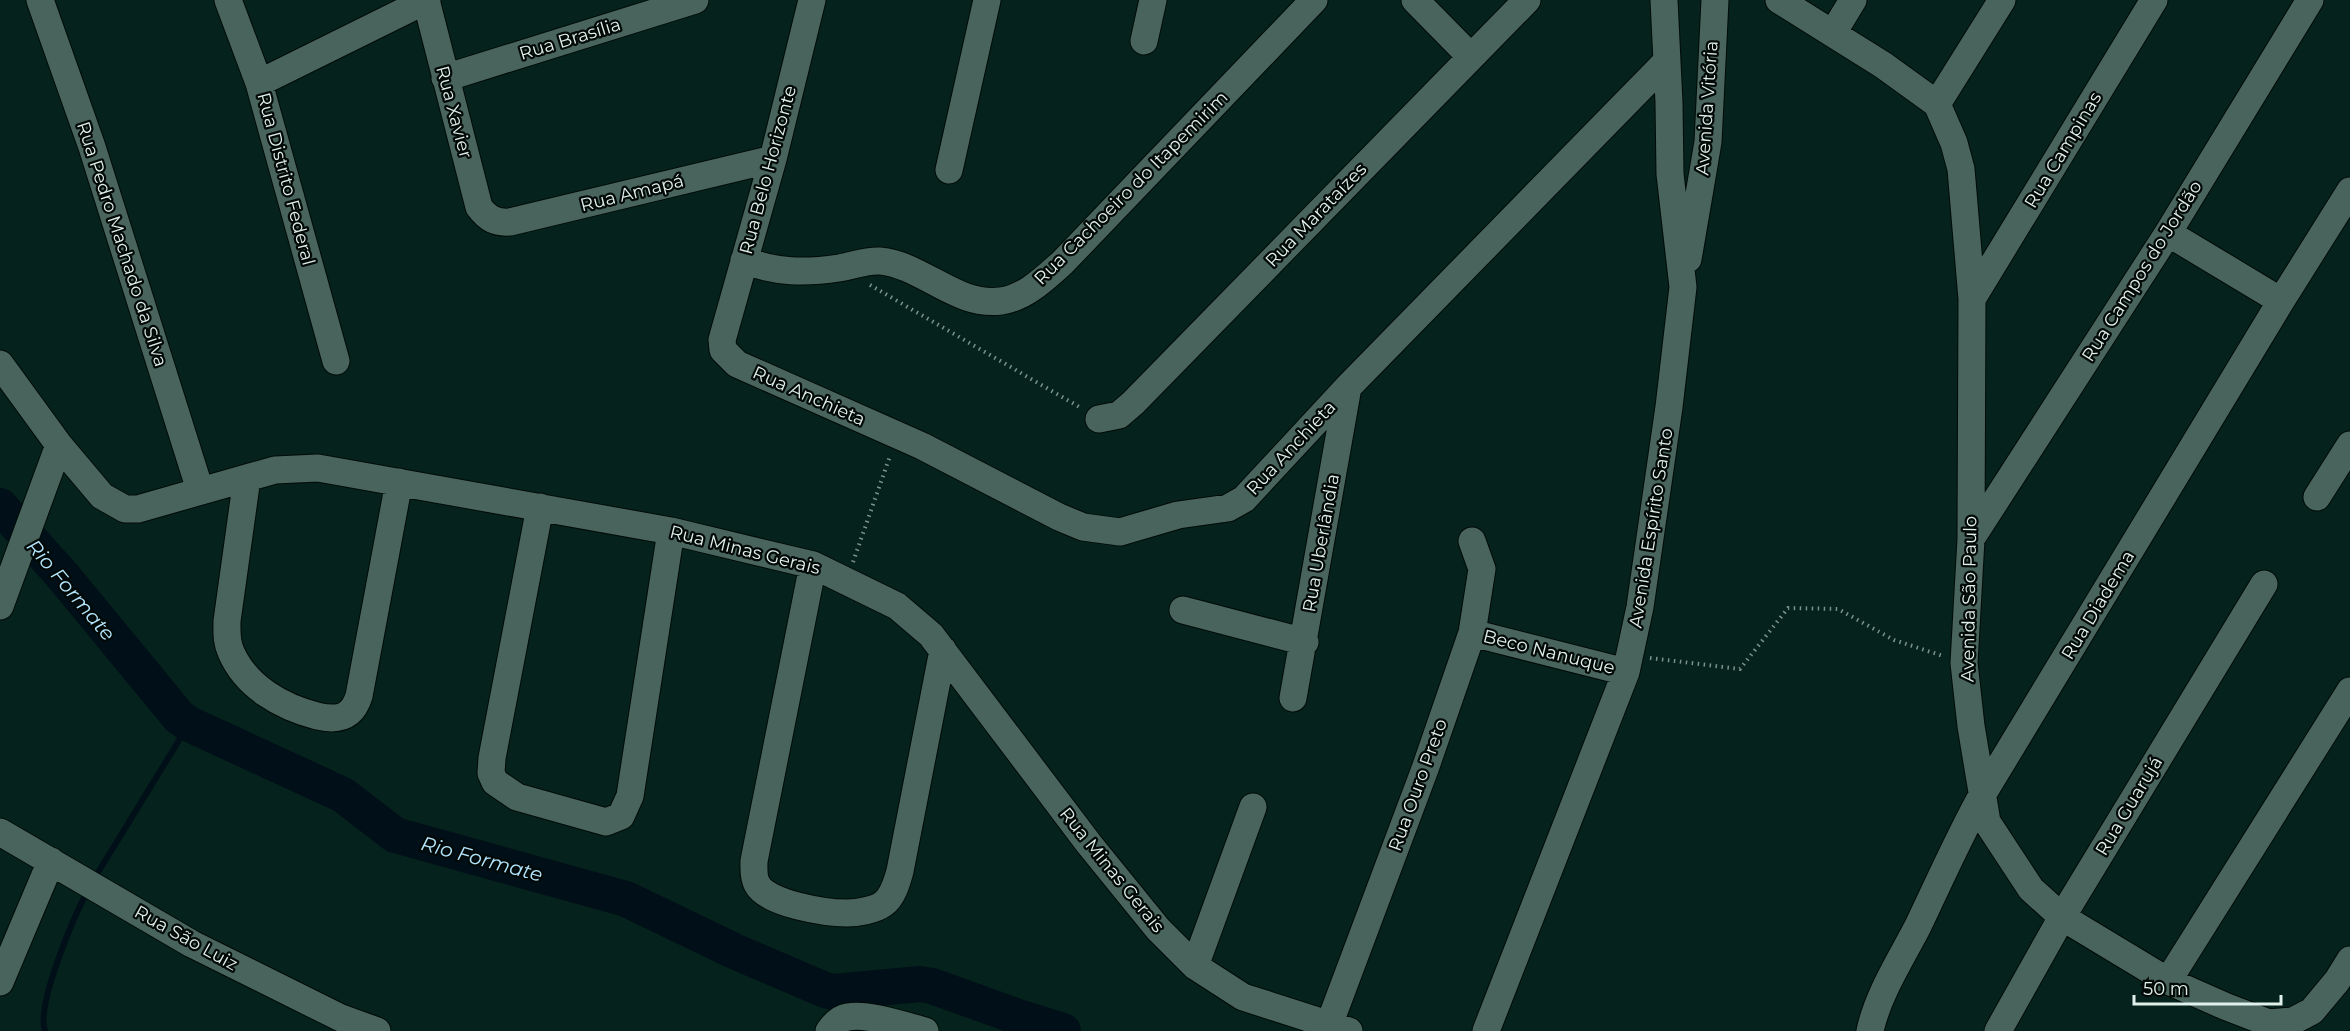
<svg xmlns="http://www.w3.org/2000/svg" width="2350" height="1031" font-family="Montserrat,sans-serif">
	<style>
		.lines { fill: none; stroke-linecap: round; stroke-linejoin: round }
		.stream { stroke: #011018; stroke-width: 6 }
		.river { stroke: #011018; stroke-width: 36 }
		.minor-casing { stroke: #000b07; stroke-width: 29 }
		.path { stroke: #7c928c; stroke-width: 4; stroke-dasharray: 1.5 4.5; stroke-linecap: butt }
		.minor { stroke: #48645c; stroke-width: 27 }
		.labels { text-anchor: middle; stroke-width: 4.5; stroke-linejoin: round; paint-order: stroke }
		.street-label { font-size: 18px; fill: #e0f0eb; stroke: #020907 }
		.water-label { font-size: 20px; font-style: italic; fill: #b3e5fd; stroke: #020907 }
	</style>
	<rect width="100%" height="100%" fill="#06221c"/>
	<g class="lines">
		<path class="stream" d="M94,879L189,724
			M45,1031C36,1005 74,916 88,890"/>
		<path class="river" d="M0,506L62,575L179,717L189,724L343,795L395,835L626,899L734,951L825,990L833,992L920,984L932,986L1021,1018L1063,1031"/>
		<defs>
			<path id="minor" d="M40,0L92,147L200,490
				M228,0L259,83L336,361
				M426,0L479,207C488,219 496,223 510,222L773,159
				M812,0L773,159L722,340L723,350L737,364L922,446L1059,517L1083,527L1120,532L1178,515L1228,508L1244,499L1348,387L1667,61
				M1415,0L1470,56
				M1779,0L1883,65L1937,104L1954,143L1961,169L1972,299L1971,539L1964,663L1971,726L1987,822L2031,889L2062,917L2168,981L2227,1007L2269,1023L2293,1021L2312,1011L2337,981L2350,960
				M1833,33L1853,0
				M1144,41L1153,0
				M445,78L695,0
				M259,83L427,0
				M1937,104L2002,0
				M949,170L987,0
				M2168,233L2281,301
				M1688,259L1708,142L1715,0
				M744,260C776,273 806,273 839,268C853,266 866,260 880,261C923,265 956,307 1001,301C1025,298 1045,278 1062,263L1314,0
				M1972,299L2154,0
				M0,364L59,445L102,496L125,509H138L275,470L318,468L671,531L813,565L897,606L931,635L1089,844L1158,929L1195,966L1243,997L1349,1031
				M1099,419L1119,415L1133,403L1527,0
				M247,478L227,621C227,632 226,641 231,652C246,687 282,707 317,716C338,721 352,718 359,696L399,482
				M2317,497L2350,445
				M540,507L492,758L491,773L495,782L517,797L606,822L621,816L630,796L671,531
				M1971,539L2168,233L2310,0
				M813,565L754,861C754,868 753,877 757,884C767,904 826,913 847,913C857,913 875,910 883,904C893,897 897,882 900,871L943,650
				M0,606L59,445
				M1183,610L1305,642
				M1472,633L1626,672
				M1293,698L1348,387
				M0,832L192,944L341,1018L377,1031
				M1195,966L1253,807
				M2168,981L2350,691
				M0,982L51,861
				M1329,1025L1425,769L1472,633L1482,569L1472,541
				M829,1031C834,1024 840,1018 848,1017C868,1013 906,1026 925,1031
				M1486,1031L1626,672L1640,607L1669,407L1683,287L1670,174L1669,103L1664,0
				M1870,1031C1878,994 1901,959 1918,926C1939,882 1958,839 1981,797L2281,301L2350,191
				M1998,1031L2062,917L2264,584"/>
		</defs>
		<use href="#minor" class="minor-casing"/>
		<path class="path" d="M870,285L1081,408
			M853,562L890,456
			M1650,658L1740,669L1788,608L1838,609L1894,640L1943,656"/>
		<use href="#minor" class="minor"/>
	</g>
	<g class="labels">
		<g class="street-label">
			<text transform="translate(570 39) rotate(-17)" y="6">Rua Brasília</text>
			<text transform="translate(1707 108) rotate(-86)" y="6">Avenida Vitória</text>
			<text transform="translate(454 112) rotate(75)" y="6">Rua Xavier</text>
			<text transform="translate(2063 150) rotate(-59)" y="6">Rua Campinas</text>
			<text transform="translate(768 170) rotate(-75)" y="6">Rua Belo Horizonte</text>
			<text transform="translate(286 179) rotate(75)" y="6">Rua Distrito Federal</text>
			<text transform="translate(1131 188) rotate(-45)" y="6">Rua Cachoeiro do Itapemirim</text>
			<text transform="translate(632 193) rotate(-14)" y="6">Rua Amapá</text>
			<text transform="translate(1316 215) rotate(-46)" y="6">Rua Marataízes</text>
			<text transform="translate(122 244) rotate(72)" y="6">Rua Pedro Machado da Silva</text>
			<text transform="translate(2142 271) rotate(-58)" y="6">Rua Campos do Jordão</text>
			<text transform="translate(809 396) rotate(24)" y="6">Rua Anchieta</text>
			<text transform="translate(1291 448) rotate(-47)" y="6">Rua Anchieta</text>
			<text transform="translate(1651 528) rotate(-81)" y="6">Avenida Espírito Santo</text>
			<text transform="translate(1321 543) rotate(-80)" y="6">Rua Uberlândia</text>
			<text transform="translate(745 550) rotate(14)" y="6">Rua Minas Gerais</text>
			<text transform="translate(1969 599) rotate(-89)" y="6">Avenida São Paulo</text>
			<text transform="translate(2098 605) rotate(-59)" y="6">Rua Diadema</text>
			<text transform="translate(1549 652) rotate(14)" y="6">Beco Nanuque</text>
			<text transform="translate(1418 785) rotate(-70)" y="6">Rua Ouro Preto</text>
			<text transform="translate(2129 806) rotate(-59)" y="6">Rua Guarujá</text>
			<text transform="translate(1112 870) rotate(51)" y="6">Rua Minas Gerais</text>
			<text transform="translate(186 938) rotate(29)" y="6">Rua São Luiz</text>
		</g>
		<g class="water-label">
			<text transform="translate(71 590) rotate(50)" y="7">Rio Formate</text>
			<text transform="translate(482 859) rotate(15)" y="7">Rio Formate</text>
		</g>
	</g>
	<path d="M2134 995v9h147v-9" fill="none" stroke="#e0f0eb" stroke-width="3"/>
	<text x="2143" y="995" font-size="18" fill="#e0f0eb" stroke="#020907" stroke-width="4.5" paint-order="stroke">50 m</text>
</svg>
